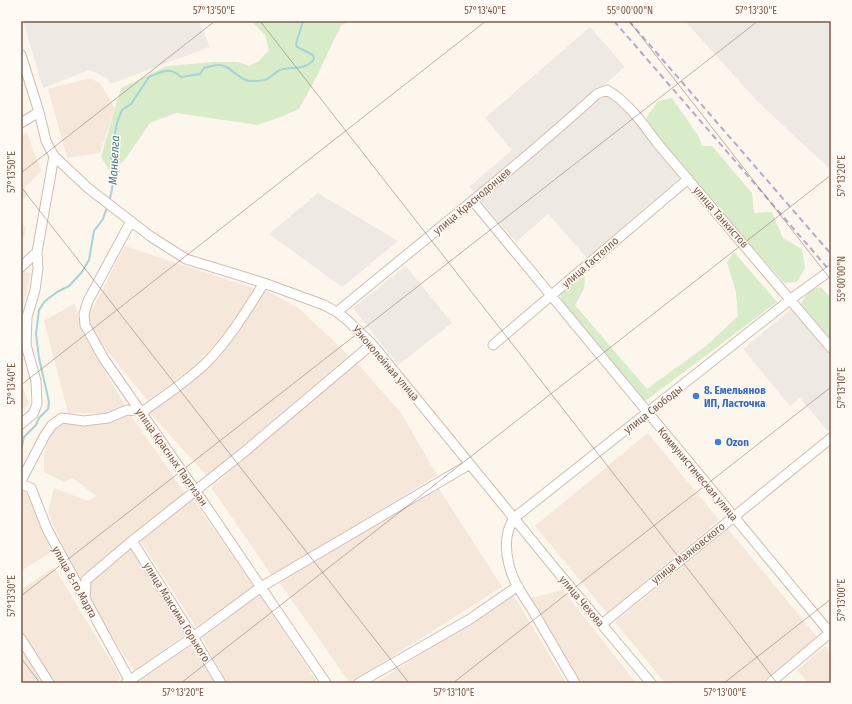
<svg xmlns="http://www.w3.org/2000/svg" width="852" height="704" font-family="'Fira Sans Condensed',sans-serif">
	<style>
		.residential { fill: #f5e8da }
		.industrial { fill: #efe9e4 }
		.green { fill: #d8ecc9 }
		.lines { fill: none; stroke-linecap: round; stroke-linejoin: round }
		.stream { stroke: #a5d3da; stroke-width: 2 }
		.minor-casing { stroke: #d1beb0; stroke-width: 11 }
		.minor { stroke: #fff; stroke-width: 9 }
		.rail { stroke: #b9a8c9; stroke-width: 2; stroke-dasharray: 6 4; stroke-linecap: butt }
		.ticks { fill: none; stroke: #7a5c4d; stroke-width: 1; stroke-opacity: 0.45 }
		.shop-dot { fill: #3f7fe0; stroke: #fffaf3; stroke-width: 1.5 }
		.labels { text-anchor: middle; stroke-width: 3; stroke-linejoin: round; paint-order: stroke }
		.street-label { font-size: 11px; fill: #7a5c4d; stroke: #fffaf3 }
		.shop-label { font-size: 11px; font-weight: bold; fill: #366cbe; stroke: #fffaf3; text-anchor: start }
		.water-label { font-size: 12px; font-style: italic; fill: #437c86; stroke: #fffaf3 }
		.neatline { fill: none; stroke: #7a5c4d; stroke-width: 1.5 }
		.ticks-label { font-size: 10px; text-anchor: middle; fill: #7a5c4d }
	</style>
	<rect width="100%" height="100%" fill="#fdf6ec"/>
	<path class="residential" d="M90,78L100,83L115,108L100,153L67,158L48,89Z
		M27,133L41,171L25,188L29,194L21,201V136Z
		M21,222L26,228L21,249Z
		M125,246L256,289L230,329L196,364L148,401L96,337L87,319Z
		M23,271L31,273L21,315V273Z
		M263,289L300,309L349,356L207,476L150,413L196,377L247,320Z
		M75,303L82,332L126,407L112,413H68L44,321Z
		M357,363L401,413L437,475L272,576L211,487Z
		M21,383L29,405L21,409Z
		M130,414L185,493L77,580L48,512L54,488L88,501L96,496L73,478L64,482L44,472V457L50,430L64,423Z
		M648,433L719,520L607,613L535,526Z
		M438,487L502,587L350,683L279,582Z
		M22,491L29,493L51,552L21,571V492Z
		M192,498L254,587L196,627L140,540Z
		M728,529L817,637L760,683H665L615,622Z
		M131,546L187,633L134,671L91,603L89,580Z
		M54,567L121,678L114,683H55L21,632V590Z
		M563,590L636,683H580L530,598Z
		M259,594L318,683H227L202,638Z
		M513,594L566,683H376Z
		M191,645L214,683H141L139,680Z
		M826,646L831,652V683H808L797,670Z
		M21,647L43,683H21Z"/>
	<path class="industrial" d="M23,21H199L210,47L110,84L108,79L90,70L43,88Z
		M685,21H831V170L757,101Z
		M590,27L625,67L604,85L682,176L587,258L548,214L516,242L469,187L512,150L485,118Z
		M318,193L398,241L342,287L269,234Z
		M406,266L452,323L398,365L353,308Z
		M794,307L831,352V429L828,431L800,398L790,406L743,349Z"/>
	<path class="green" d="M251,21H348L341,26L331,46L318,74L299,109L278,118L257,125L176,113L150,123L124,161L109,170L101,157L121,88L167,66L213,62H238L249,66L259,61L269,50L265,35Z
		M672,98L699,137L702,146H712L752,193L754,213L772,212L783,238L802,249L805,268L797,282L784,283L668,150L646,118L658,101Z
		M734,252L777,302L644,402L563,305L560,293L585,276L584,289L575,305L647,389L706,346L738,316L736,292L727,262Z
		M821,287L831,298V340L801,304L809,290Z"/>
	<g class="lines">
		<path class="stream" d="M109,201L111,194L115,172L111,157L117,123L122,110L131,104L149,77C160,72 171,66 181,77L200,74L204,68C208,67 214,65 219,65C231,65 237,79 249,81C253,81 264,81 267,79C272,77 275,72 280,70C292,66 306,71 314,59L313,55L297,47L296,44L303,21
			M21,450L24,437L36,425L39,418L48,409L49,402L39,358L36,334L39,310L45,301L57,292L69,286L82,272L89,260L94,231L103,219L107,207"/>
		<defs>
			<path id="minor" d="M21,55L39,112L46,141L54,156L88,188L150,236L186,259L264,283L324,305L337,312L347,320L372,344L557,571L651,683
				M21,123L39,112
				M473,201L831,634
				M131,221L88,301L84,314L85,325L104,359L195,490L326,683
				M21,267L37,252L54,156
				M337,312C424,240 513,170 597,94L607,90C628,102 644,125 658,144L831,348
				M493,345L688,179
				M21,424L33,414L37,404L36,381L26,345L27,317L35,290L38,268L37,252
				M21,481L45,435L52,425L62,418L84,421L108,418L127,410L140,411L145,410C167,394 189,380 208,361C230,338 247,310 264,283
				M21,484L31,488L47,529L131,683
				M132,541L193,637L221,683
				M85,601L86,580L132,541L243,453L372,344
				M602,624L831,438
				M21,639L49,683
				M126,683L193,637L261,587L470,464
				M359,683L470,619L518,586
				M575,683C561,659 547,635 533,611C524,597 513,582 509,565C505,549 505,532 514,518L791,299L831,270
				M770,683L831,632"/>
		</defs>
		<use href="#minor" class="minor-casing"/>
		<use href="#minor" class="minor"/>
		<path class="rail" d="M614,21L831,272
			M629,21L831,254"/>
	</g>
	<path class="ticks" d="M260,21L777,683M629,21L831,280M21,173L215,21M21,187L409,683M21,385L486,21M21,596L758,21M21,658L40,683M181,683L831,175M453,683L831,387M724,683L831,599"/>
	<g class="shop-dot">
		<circle cx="696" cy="396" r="4"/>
		<circle cx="718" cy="442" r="4"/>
	</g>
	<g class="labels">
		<g class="street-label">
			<text transform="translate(472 201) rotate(-40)" y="4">улица Краснодонцев</text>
			<text transform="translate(721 217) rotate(49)" y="4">улица Танкистов</text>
			<text transform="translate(590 262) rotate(-41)" y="4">улица Гастелло</text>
			<text transform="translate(386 363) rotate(49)" y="4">Узкоколейная улица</text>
			<text transform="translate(653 409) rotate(-38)" y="4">улица Свободы</text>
			<text transform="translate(172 457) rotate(55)" y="4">улица Красных Партизан</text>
			<text transform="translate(698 474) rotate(50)" y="4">Коммунистическая улица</text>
			<text transform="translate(688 553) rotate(-39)" y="4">улица Маяковского</text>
			<text transform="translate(75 582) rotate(61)" y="4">улица 8-го Марта</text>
			<text transform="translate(582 601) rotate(50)" y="4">улица Чехова</text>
			<text transform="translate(177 612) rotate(58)" y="4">улица Максима Горького</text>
		</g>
		<g class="shop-label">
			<text x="704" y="394">8. Емельянов<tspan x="704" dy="13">ИП, Ласточка</tspan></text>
			<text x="726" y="446">Ozon</text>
		</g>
		<g class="water-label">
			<text transform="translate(114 160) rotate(-87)" y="4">Маньелга</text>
		</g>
	</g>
	<rect width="852" height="704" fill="none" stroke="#fffaf3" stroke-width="44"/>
	<rect x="22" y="22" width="808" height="660" class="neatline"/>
	<g class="ticks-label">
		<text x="214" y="14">57°13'50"E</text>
		<text x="485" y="14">57°13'40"E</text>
		<text x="630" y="14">55°00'00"N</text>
		<text x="756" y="14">57°13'30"E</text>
		<text transform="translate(11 172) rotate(-90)" y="4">57°13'50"E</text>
		<text transform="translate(841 176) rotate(-90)" y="4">57°13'20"E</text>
		<text transform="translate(841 279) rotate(-90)" y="4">55°00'00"N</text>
		<text transform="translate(11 384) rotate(-90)" y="4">57°13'40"E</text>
		<text transform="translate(841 388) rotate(-90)" y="4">57°13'10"E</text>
		<text transform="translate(11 596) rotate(-90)" y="4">57°13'30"E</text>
		<text transform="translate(841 600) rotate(-90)" y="4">57°13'00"E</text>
		<text x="183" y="696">57°13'20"E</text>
		<text x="454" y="696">57°13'10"E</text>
		<text x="725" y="696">57°13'00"E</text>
	</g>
</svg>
